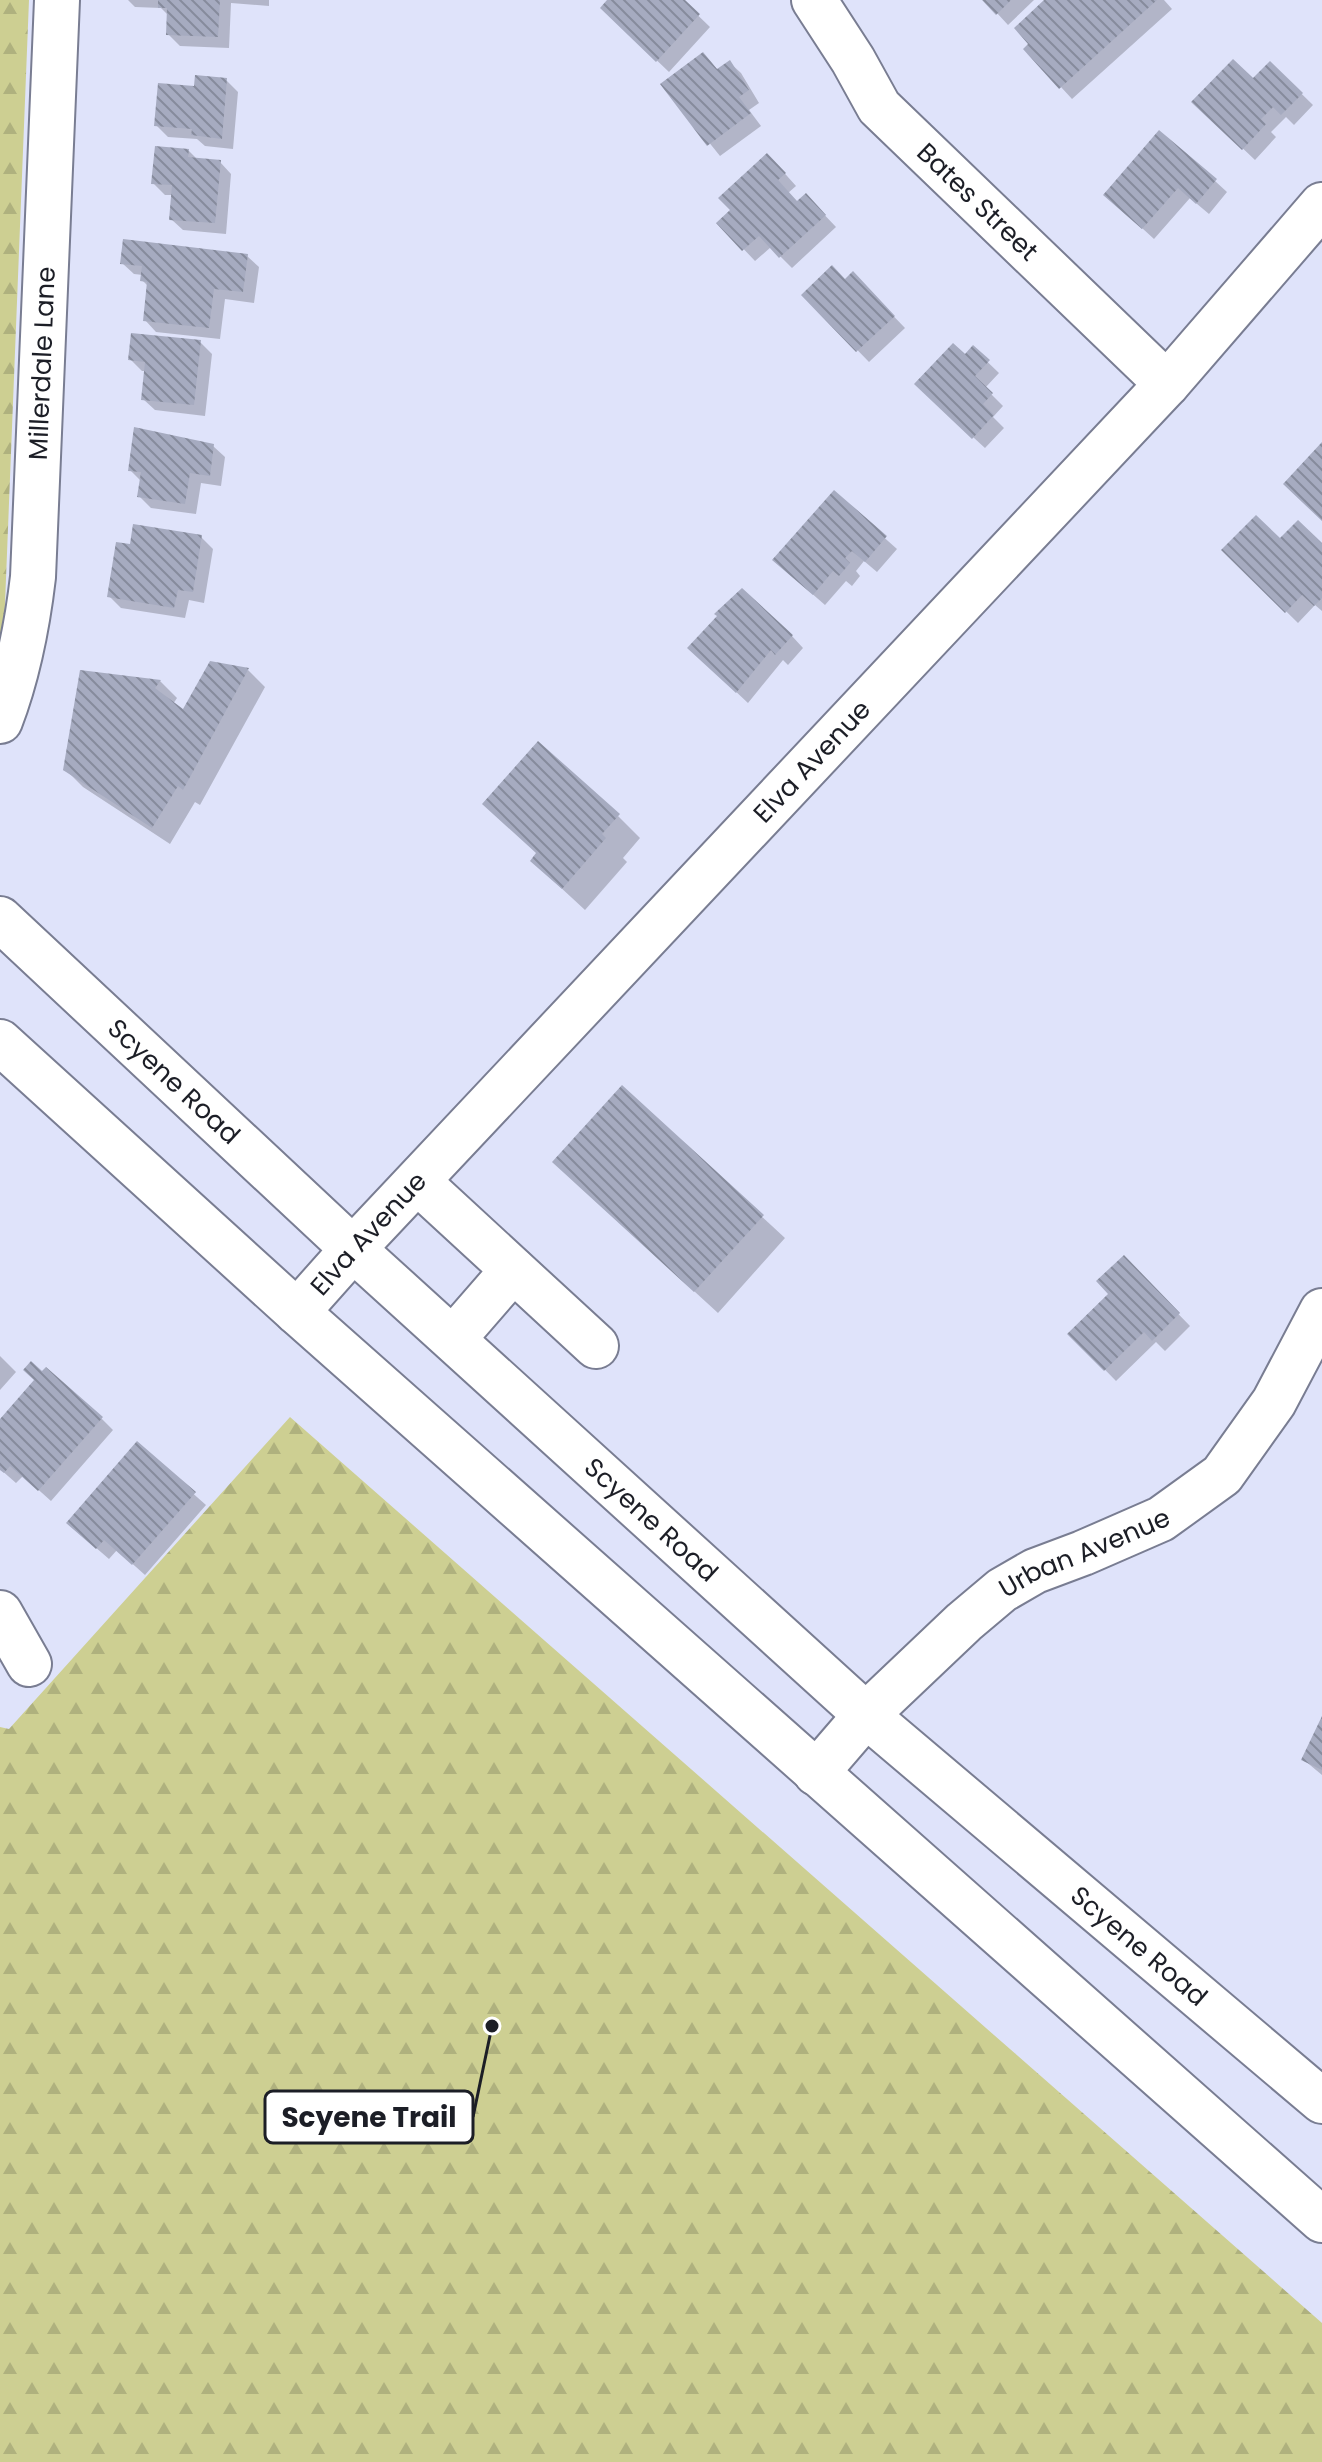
<svg xmlns="http://www.w3.org/2000/svg" width="1322" height="2462" font-family="Poppins,sans-serif">
	<style>
		.forest { fill: url(#forest-firs) }
		.shadow { fill: #0003 }
		.building { fill: url(#building-back-hatch) }
		.lines { fill: none; stroke-linecap: round; stroke-linejoin: round }
		.minor-casing { stroke: #797d92; stroke-width: 48 }
		.major-casing { stroke: #797d92; stroke-width: 48 }
		.minor { stroke: #fff; stroke-width: 44 }
		.major { stroke: #fff; stroke-width: 44 }
		.labels { text-anchor: middle; stroke-width: 8; stroke-linejoin: round; paint-order: stroke }
		.street-label { font-size: 26px; fill: #1c1e26; stroke: #fff }
		.leader { fill: none; stroke: #1c1e26; stroke-width: 3 }
		.callout-dot { fill: #1c1e26; stroke: #fff; stroke-width: 3 }
		.callout { fill: #fff; stroke: #1c1e26; stroke-width: 3 }
		.callout-label { font-size: 28px; text-anchor: middle; font-weight: bold; fill: #1c1e26 }
	</style>
	<defs>
		<pattern id="forest-firs" width="22" height="20" patternUnits="userSpaceOnUse" patternTransform="scale(2)"><rect width="22" height="20" fill="#cdcf92"/><path d="M5 1l3.5 6h-7zM16 11l3.5 6h-7z" fill="#afb17e"/></pattern>
		<pattern id="building-back-hatch" width="6" height="6" patternUnits="userSpaceOnUse" patternTransform="scale(2)"><rect width="6" height="6" fill="#a6abc0"/><path d="M-1 5l2 2M0 0l6 6M5-1l2 2" fill="none" stroke="#868b9c"/></pattern>
	</defs>
	<rect width="100%" height="100%" fill="#dfe3fa"/>
	<path class="forest" d="M0,0H29L4,629L0,642Z
		M290,1417L1322,2323V2462H0V1727L9,1729Z"/>
	<path class="shadow" d="M128,0H269V6L231,3L229,48L180,46L168,34L169,16L161,8L135,7Z
		M610,0H682L710,27L669,72L602,8Z
		M985,0H1034L1008,25Z
		M1047,0H1164L1172,9L1072,99L1061,87Z
		M703,54L718,70L729,62L741,73L759,103L749,110L761,126L720,156L663,85Z
		M1270,63L1313,105L1294,125L1286,117L1271,132L1276,137L1255,160L1194,102L1253,81Z
		M226,80L238,92L233,149L205,146L197,139L168,137L156,125L196,88Z
		M188,150L198,160L220,162L231,174L226,234L183,230L171,219L173,195H165L153,183Z
		M779,167L796,186L788,193L798,203L817,207L836,227L792,268L771,247L755,261L719,223Z
		M1215,181L1227,192L1209,214L1190,198L1154,239L1106,195Z
		M247,256L259,267L254,303L225,299L220,339L156,332L145,320L149,287L142,280L143,275L134,274L122,263Z
		M853,274L905,328L869,362L804,295L845,282Z
		M200,342L212,354L205,416L155,410L143,399L146,371H142L130,359Z
		M973,348L999,373L985,388L1003,406L993,417L1004,428L985,448L928,396Z
		M213,446L225,457L221,486L201,483L196,514L151,508L139,496L141,481L130,470Z
		M834,493L897,549L877,572L864,561L856,571L860,576L852,586L846,581L825,605L786,571Z
		M201,537L213,549L204,603L189,600L185,618L121,608L109,596L131,547Z
		M1280,541L1322,546V611L1315,605L1298,623L1224,550Z
		M792,636L803,648L788,665L783,660L748,703L701,659Z
		M248,670L265,687L200,805L195,802L170,844L83,787L65,769L81,672L160,681L177,698L173,704L183,712Z
		M618,816L640,838L623,858L627,862L585,910L532,861Z
		M622,1088L785,1238L718,1313L577,1184Z
		M1124,1258L1190,1326L1165,1351L1156,1342L1116,1381L1070,1334L1111,1294Z
		M0,1356L16,1372L0,1390Z
		M101,1418L113,1430L51,1501L23,1476L16,1483L0,1469V1422Z
		M137,1444L206,1505L145,1575L117,1550L109,1559L80,1534Z
		M1322,1721V1775L1304,1760Z"/>
	<path class="building" d="M158,0H220L218,37L166,35L167,8H158Z
		M607,0H685L700,14L656,62L600,8Z
		M982,0H1011L996,15Z
		M1044,0H1157L1059,89L1023,49L1028,44L1014,28Z
		M703,52L717,69L730,60L749,90L739,97L751,113L707,146L660,84Z
		M1233,59L1253,78L1270,61L1303,93L1281,115L1273,107L1261,119L1266,124L1242,150L1191,102Z
		M195,75L227,78L222,139L191,135L192,129L154,126L158,83L194,86Z
		M1159,130L1217,179L1196,204L1178,188L1142,229L1103,195Z
		M155,146L189,149L188,157L221,160L215,223L169,220L172,185L151,184Z
		M767,153L786,173L778,180L797,201L806,193L826,215L779,258L759,236L742,251L716,223L730,210L718,198Z
		M123,239L248,254L243,292L214,289L209,328L143,321L147,282L140,281L142,266L120,264Z
		M832,265L845,279L853,271L895,316L856,352L801,295Z
		M131,333L201,340L194,405L141,400L145,362L128,360Z
		M953,343L965,354L973,345L990,360L975,376L993,393L983,404L994,415L972,439L914,384Z
		M134,427L214,444L210,476L190,473L185,504L137,497L141,472L128,471Z
		M1322,442V521L1283,484Z
		M834,490L887,536L865,562L852,551L845,558L850,563L839,576L833,571L813,595L772,560Z
		M1256,515L1280,538L1298,520L1322,543V598L1314,606L1302,595L1285,613L1221,550Z
		M133,524L202,535L193,592L178,590L174,608L107,597L116,542L130,544Z
		M742,588L793,635L775,655L771,650L736,693L687,648L717,616L714,614Z
		M210,661L249,668L183,790L178,786L152,828L63,770L80,670L161,680L155,688L183,709Z
		M538,741L620,814L602,834L606,838L562,889L530,861L536,853L482,804Z
		M622,1085L764,1215L694,1292L552,1162Z
		M1124,1255L1180,1313L1152,1341L1144,1332L1104,1371L1067,1334L1108,1294L1096,1281Z
		M31,1361L42,1371L46,1367L103,1417L38,1491L10,1466L4,1473L0,1470V1419L34,1380L23,1370Z
		M137,1441L196,1492L132,1565L104,1540L96,1549L66,1523Z
		M1322,1716V1770L1301,1760Z"/>
	<g class="lines">
		<defs>
			<g id="minor">
				<path id="s1" d="M814,0L853,60L879,107L1167,384"/>
				<path id="s2" d="M0,721C18,674 27,628 33,577L57,0"/>
				<path d="M418,1182L596,1346"/>
				<path id="s3" d="M297,1312L353,1249L1167,384L1322,205"/>
				<path d="M453,1339L513,1270"/>
				<path d="M0,1613L29,1664"/>
				<path id="s4" d="M816,1773L866,1715L964,1622L1002,1590L1035,1571L1083,1553L1161,1519L1222,1475L1274,1402L1322,1311"/>
			</g>
			<g id="major">
				<path id="s5" d="M0,919L353,1249L866,1715L1322,2101"/>
				<path d="M0,1042L297,1312L1322,2220"/>
			</g>
		</defs>
		<use href="#minor" class="minor-casing"/>
		<use href="#major" class="major-casing"/>
		<use href="#minor" class="minor"/>
		<use href="#major" class="major"/>
	</g>
	<g class="labels">
		<g class="street-label">
			<text dy="9" stroke="none"><textPath href="#s1" startOffset="262">Bates Street</textPath></text>
			<text dy="9" stroke="none"><textPath href="#s2" startOffset="362">Millerdale Lane</textPath></text>
			<text dy="9" stroke="none"><textPath href="#s3" startOffset="754">Elva Avenue</textPath></text>
			<text dy="9" stroke="none"><textPath href="#s5" startOffset="238">Scyene Road</textPath></text>
			<text dy="9" stroke="none"><textPath href="#s3" startOffset="106">Elva Avenue</textPath></text>
			<text dy="9" stroke="none"><textPath href="#s5" startOffset="886">Scyene Road</textPath></text>
			<text dy="9" stroke="none"><textPath href="#s4" startOffset="352">Urban Avenue</textPath></text>
			<text dy="9" stroke="none"><textPath href="#s5" startOffset="1534">Scyene Road</textPath></text>
		</g>
	</g>
	<path class="leader" d="M492 2026L473 2117"/>
	<circle class="callout-dot" cx="492" cy="2026" r="8"/>
	<rect class="callout" x="265" y="2091" width="208" height="52" rx="8"/>
	<g class="callout-label">
		<text x="369" y="2127">Scyene Trail</text>
	</g>
</svg>
